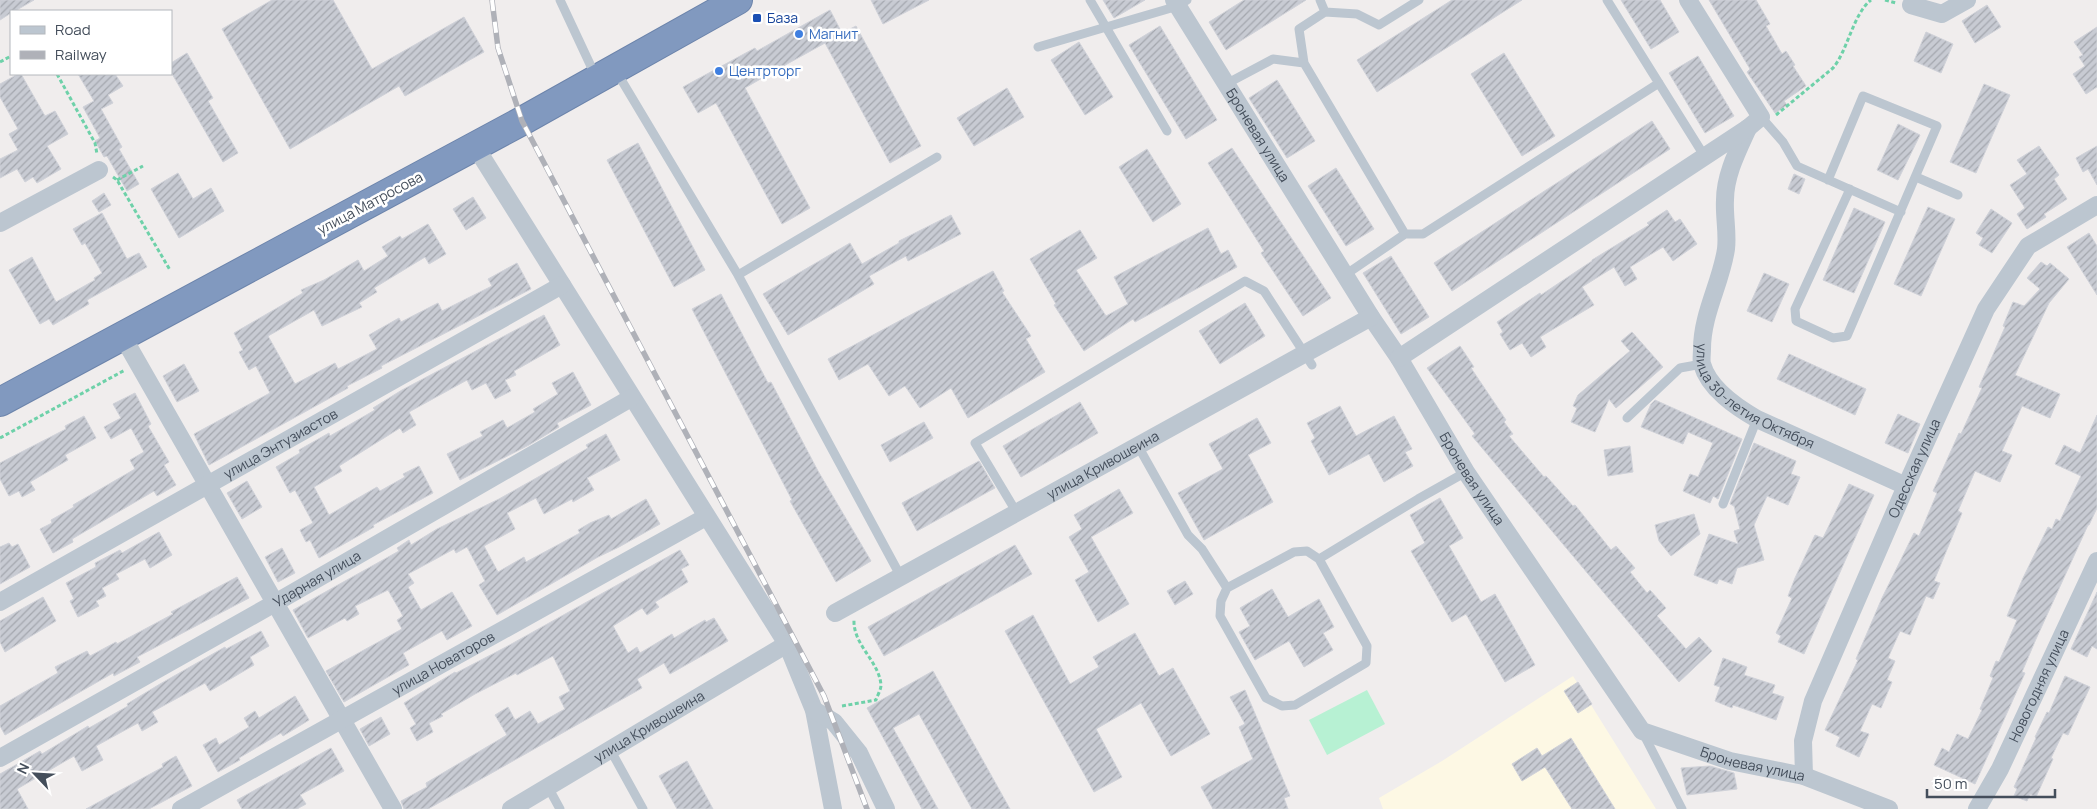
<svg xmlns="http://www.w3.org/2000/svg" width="2097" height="809" font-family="Manrope,sans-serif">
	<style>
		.commercial { fill: #fdf8e4 }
		.park { fill: #b7f1d3 }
		.building { fill: url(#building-hatch); stroke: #d0d2d9 }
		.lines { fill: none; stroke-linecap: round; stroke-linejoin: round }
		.highway-casing { stroke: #6c84ab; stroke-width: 30 }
		.path { stroke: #6ed1a9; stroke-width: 3; stroke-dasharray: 4 2.5; stroke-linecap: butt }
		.lane { stroke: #bcc6d0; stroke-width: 9 }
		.street { stroke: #bcc6d0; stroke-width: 18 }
		.highway { stroke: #8199bf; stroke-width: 28 }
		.rail-casing { stroke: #afb1b8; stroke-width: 5.5 }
		.rail { stroke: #fff; stroke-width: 4; stroke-dasharray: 11; stroke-linecap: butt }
		.transit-dot { fill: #1a4fb4; stroke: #fff; stroke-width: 2 }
		.shop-dot { fill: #3f7fe0; stroke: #fff; stroke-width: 2 }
		.labels { text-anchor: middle; stroke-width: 5; stroke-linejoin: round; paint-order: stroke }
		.transit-label { font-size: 14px; fill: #164399; stroke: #fff; text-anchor: start }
		.shop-label { font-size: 14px; fill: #366cbe; stroke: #fff; text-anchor: start }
		.street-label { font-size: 14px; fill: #444e5b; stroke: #fff }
	</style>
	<defs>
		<pattern id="building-hatch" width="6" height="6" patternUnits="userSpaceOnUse" patternTransform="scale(1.25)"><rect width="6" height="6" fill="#c8cbd3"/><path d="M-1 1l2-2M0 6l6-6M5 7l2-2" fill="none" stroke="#a4a7ae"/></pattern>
	</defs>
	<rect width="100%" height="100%" fill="#f0eded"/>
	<path class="commercial" d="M1573,676L1656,809H1383L1379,798L1442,761Z"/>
	<path class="park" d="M1367,690L1385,724L1327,755L1309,720Z"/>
	<path class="building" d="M0,0H34L15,11H11V13L0,20Z
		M272,0H333L372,69L464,17L484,52L405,96L399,86L290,149L222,29Z
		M871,0H929L883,24Z
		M1103,0H1145L1114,18Z
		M1244,0H1306L1226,50L1209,22Z
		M1452,0H1522L1377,92L1357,60Z
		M1621,0H1660L1679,32L1651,49Z
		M1709,0H1756L1770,24L1766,26L1782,54L1786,51L1795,65L1793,66L1806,86L1784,101L1787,105L1775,113L1747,72L1750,69Z
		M1987,5L2001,27L1975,43L1962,21Z
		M830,10L842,33L856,26L921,146L890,163L825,43L769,74L745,88L810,208L782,224L716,103L698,113L683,87L755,48L757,51Z
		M1160,26L1217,120L1186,139L1129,45Z
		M2097,27V87L2086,94L2073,74L2085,66L2079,57L2083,55L2074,42Z
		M1926,32L1953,44L1941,73L1914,61Z
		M1079,42L1113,97L1085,115L1051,60Z
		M187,53L213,98L208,101L238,153L223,162L171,72V63Z
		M1504,53L1555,136L1522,156L1471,74Z
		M1698,56L1734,116L1705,133L1669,73Z
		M18,74H21L45,116L55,111L68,134L47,146L61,169L37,183L33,177L25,182L17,169L0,178V159L18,150L9,134L18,129L0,97V84Z
		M78,74H115L123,86L108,95L113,103L101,109L122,147L119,149L139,184L127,191L107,156L104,157L95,141L100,138L83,107L94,101Z
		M1277,80L1315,141L1287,158L1249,98Z
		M1984,84L2010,95L1976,173L1950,162Z
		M1007,88L1024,117L974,146L957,118Z
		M1652,121L1670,149L1452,291L1434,263Z
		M1898,124L1920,135L1898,180L1877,170Z
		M638,143L705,270L674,287L607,160Z
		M2039,146L2059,175L2054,179L2067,199L2044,214L2046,217L2027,229L2017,214L2025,208L2010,185L2027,174L2017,160Z
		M2097,146V185L2088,169L2083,172L2076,158Z
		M1232,148L1331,298L1303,316L1261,253L1264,251L1208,163Z
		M1147,149L1181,204L1153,222L1119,167Z
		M1336,168L1374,229L1346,246L1308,186Z
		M178,173L193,199L211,188L224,211L179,238L151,189Z
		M1794,174L1805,179L1799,194L1788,189Z
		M104,193L111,205L99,212L92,201Z
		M473,197L486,218L466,230L453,209Z
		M1928,207L1955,219L1921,296L1894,284Z
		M1854,208L1885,222L1854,293L1823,280Z
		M1991,209L2012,223L1992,253L1979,245L1983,238L1976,233Z
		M1667,210L1675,222L1680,219L1697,244L1673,261L1663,247L1630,267L1637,279L1625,286L1614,267L1582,287L1594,305L1540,337L1546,347L1531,357L1522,343L1510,350L1500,334L1503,332L1497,322L1540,293L1541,295L1592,261V260L1649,225L1647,223Z
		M102,213L127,259L139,253L147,267L87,300L89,304L53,325L49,319L40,324L9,270L32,257L56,302L95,280L94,278L102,273L85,243L82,245L73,229Z
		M951,215L961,234L908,261L906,256L869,276L874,284L788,335L763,294L850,243L862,264L899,243V241Z
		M428,224L446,254L429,264L425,257L374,288L377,292L359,303L362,307L322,326L314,310L268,336L295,384L335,363L338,369L377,349L369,335L399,318L401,322L438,303L442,311L492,286L488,279L517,263L531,289L381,366L382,368L347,386L348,388L209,465L194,434L270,393L256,366L249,370L239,352L243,350L234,333L303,293L301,290L324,280L358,260L364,271L388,256L382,247L400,236L402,239Z
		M1208,228L1221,254L1228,250L1237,267L1135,322L1133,319L1084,351L1054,305L1056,304L1030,259L1080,230L1097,258L1076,270L1106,316L1128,304L1114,277Z
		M2089,233L2097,246V295L2067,247Z
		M1391,256L1429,317L1401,334L1363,273Z
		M2041,262L2047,266L2050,263L2069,279L2049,303L2015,375L2060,394L2050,418L2022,406L2002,451L2012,455L2000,482L1975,471L1958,511L1962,513L1934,581L1940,583L1933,599L1926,596L1910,635L1900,631L1888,658L1895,661L1887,680L1892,682L1881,708L1872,704L1860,731L1869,734L1859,757L1836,746L1840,737L1825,730L1858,660L1856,659L1882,598L1914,533L1919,536L1937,493L1933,491L1959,433L1961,434L1982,388L1979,387L2005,327L2003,326L2013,302L2024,306L2040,289L2027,278Z
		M993,271L1004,291L1002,292L1031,336L1026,339L1045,372L968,418L951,388L920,408L905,386L889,396L868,364L839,380L828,359Z
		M1764,273L1789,284L1772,322L1747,311Z
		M721,294L768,383L771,382L818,471L871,561L836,582L790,501L792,500L692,309Z
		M1245,303L1265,336L1220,364L1199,331Z
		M544,315L560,345L514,371L516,375L505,380L511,391L495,399L486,383L472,390L467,380L409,412L416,425L403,433L400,428L339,466L342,471L314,487L329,515L377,487L380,491L405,477L403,474L419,466L433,493L373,525L374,527L319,558L310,540L306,542L300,530L313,523L295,490L290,493L276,467L300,453L299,450L329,433L330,436L375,410L373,408L402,390Z
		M1632,332L1663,367L1616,408L1609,399L1595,432L1571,422L1577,408L1573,406L1578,395L1630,351L1621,341Z
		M1460,346L1474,367L1471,368L1506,420L1504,422L1513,434L1509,436L1544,477L1546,476L1573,506L1575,505L1611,550L1616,546L1635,568L1630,572L1647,593L1650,590L1666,608L1657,616L1686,649L1699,637L1712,651L1679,682L1472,436L1475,434L1427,368Z
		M1789,354L1866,389L1855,415L1777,379Z
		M184,364L199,391L177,402L163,376Z
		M573,372L591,405L557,423L559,427L529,445L460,480L447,454L483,436L480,432L503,420L507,428L535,412L533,409L558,394L552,383Z
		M135,393L151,424L148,426L169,462L164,465L176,485L157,496L154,491L72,539L73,542L53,553L40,529L52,523L51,520L74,507L73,505L135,469L130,460L144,452L131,428L111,439L104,427L121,418L113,404Z
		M1655,400L1742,439L1718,499L1713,496L1710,503L1683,491L1690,474L1698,477L1713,443L1688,432L1683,444L1641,427L1651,404Z
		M1080,402L1098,433L1021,477L1003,446Z
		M1340,406L1356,436L1394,416L1412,449L1405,452L1413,466L1384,482L1369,454L1329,475L1311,441L1315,438L1307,423Z
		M1898,414L1920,424L1908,453L1885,443Z
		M2097,415V508L2089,525H2088L2036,639L2022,672L2025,673L1975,784L1934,765L1942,748L1949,752L1957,734L1968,739L1982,710L1980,709L1993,678L1990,676L1996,661L1999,662L2017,620L2007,616L2023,578L2048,527L2052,529L2056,519L2060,521L2081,476L2055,464L2064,445L2080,453Z
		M84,416L96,438L65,455L68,460L30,482L35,490L22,497L19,491L9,496L0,479V463L66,429L65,426Z
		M1257,418L1271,443L1248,455L1273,502L1204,540L1178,493L1223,469L1209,444Z
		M924,422L933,438L890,462L881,445Z
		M606,434L620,460L587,478L594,490L573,502L572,499L544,514L536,498L507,513L515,529L484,546L498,572L524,557L526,562L580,533L578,530L590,523L609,515L611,519L646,499L660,524L619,547L598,557L497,615L479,585L485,581L467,547L456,553L454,549L408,574L414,583L408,587L421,610L452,592L472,626L447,640L442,631L403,653L409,665L344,702L326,671L402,629L397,620L403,616L388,590L355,606L359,614L347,621L345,618L308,638L293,610L399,551L397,548L409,540L411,545L437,529L499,499L547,472L588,448L586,445Z
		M1754,443L1796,461L1791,474L1800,477L1788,505L1767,496L1754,525L1764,560L1737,568L1732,584L1719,579L1717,584L1694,575L1709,534L1738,544L1734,531L1740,529L1734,506L1730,504Z
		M1630,446L1633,472L1608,476L1604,450Z
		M979,461L995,488L917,531L902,503Z
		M247,481L262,507L242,519L227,493Z
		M1849,484L1874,495L1804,654L1778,642L1781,636L1776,633L1792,598L1788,596L1795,578L1815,535L1823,538Z
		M1119,489L1133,513L1091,537L1129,604L1098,622L1075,580L1089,572L1069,537L1082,529L1074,515Z
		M1440,498L1463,538L1449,546L1481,602L1495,594L1535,665L1505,682L1466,614L1452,622L1411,551L1425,543L1410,515Z
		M1694,514L1700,534L1671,556L1659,541L1655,525Z
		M159,532L172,555L150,568L145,559L116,574L119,579L102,588L106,596L96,601L99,606L78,617L70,601L74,599L66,583L96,567L95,563L120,550L122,553Z
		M9,543L12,547L18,544L30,567L0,584V547Z
		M1015,545L1032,574L884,656L868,627Z
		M282,548L295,573L278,582L265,557Z
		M680,550L689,565L681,569L688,582L655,602L659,607L647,615L642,608L613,626L628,653L637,647L640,653L672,634L674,638L705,620L706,622L714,618L728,641L670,674L664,663L637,679L642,688L428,809H404L401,801L427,787L426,783L507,735L495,715L508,707L515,720L530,711L538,724L565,709L559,697L570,691L553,656L517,675L516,673L475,694L441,714L443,716L429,723L433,732L417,741L410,728L416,724L404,703L455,672L456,673L506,647Z
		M237,577L249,598L137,657L140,662L114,676L113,673L5,735L0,726V706L58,673L55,667L87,651L90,656L116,642L117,644L173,614L171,612Z
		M1185,581L1193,594L1175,605L1167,591Z
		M1272,589L1288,617L1319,599L1334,627L1323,633L1333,650L1304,667L1289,641L1255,660L1239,632L1250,626L1240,608Z
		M2097,592V649L2092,646L2087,657L2071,649Z
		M43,597L56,621L5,652L0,642V621Z
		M1033,615L1070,684L1099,667L1093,657L1135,633L1159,676L1173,668L1210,734L1171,756L1141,703L1096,729L1122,777L1094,792L1005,631Z
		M261,631L269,646L250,657L254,665L210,691L205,683L152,712L158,722L142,731L138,723L96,746L103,760L82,771L74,756L17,789L28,809H0V774L40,751L42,754L88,726L89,728L128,706L127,704L160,684L225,647L226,649Z
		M1723,658L1747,667L1744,675L1775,685L1772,693L1784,697L1776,720L1733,705L1732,708L1715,701L1720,687L1714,685Z
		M933,671L1010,809H972L919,714L893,728L938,809H922L867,708Z
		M2065,676L2090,687L2068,735L2063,733L2051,758L2053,759L2036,797L2030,794L2027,801L2014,796L2017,789L2014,787L2036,738L2035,737L2047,712L2049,713Z
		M1578,682L1592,704L1578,713L1564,691Z
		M1245,690L1290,796L1284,798L1288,809H1213L1201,787L1253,759L1239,727L1245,724L1230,697Z
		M295,696L309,720L283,736L281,733L239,758L240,760L218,772L203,745L216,738L219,745L249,727L244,718L255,711L259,718Z
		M381,717L390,734L369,746L360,729Z
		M1571,738L1615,809H1572L1545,767L1522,781L1512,764L1537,748L1542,756Z
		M331,748L344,771L300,795L306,804L297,809H242L237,800Z
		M176,756L192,786L149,809H86L163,767L162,764Z
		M687,761L713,809H677L659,776Z
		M1710,766L1734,773L1737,789L1687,795L1681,768Z"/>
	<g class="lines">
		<defs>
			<path id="highway" d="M0,402L522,121L738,0"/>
		</defs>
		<use href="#highway" class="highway-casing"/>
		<path class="path" d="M1885,0L1896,3
			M0,62L11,56
			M57,74L95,143L97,154
			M1776,115L1833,68C1848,50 1853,14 1871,0
			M113,177L117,180L170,270
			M117,180L143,166
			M0,438L125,370
			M842,706L876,700C877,696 881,690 881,685C879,661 853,645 854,620"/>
		<path class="lane" d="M560,0L596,77
			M1090,0L1167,131
			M1320,0L1325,12
			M1607,0L1705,157
			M1038,47L1178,6L1187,0
			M1304,63L1299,29L1325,12L1357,14L1379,25L1419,0
			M616,71L738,275
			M1226,84L1273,59L1304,63L1405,234L1345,275
			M1761,117L1783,142L1797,166L1901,212
			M1916,177L1958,195
			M1828,180L1863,96L1937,126L1847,336L1833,338L1796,321L1795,309L1850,189
			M1405,234H1423L1659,83
			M1627,418L1680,368L1702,364
			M1138,446L1188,535L1202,549L1227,588
			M1723,504L1757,419
			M1017,513L975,443L1245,281L1264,291L1312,365
			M1307,551L1319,559L1367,646L1366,663L1295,705L1282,706L1266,698L1220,616L1221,601L1227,588L1294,552Z
			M1319,559L1418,499L1466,472
			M901,577L738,275L937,157
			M1643,733L1682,809
			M611,751L643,809
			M548,787L560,809"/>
		<g class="street">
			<path id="s1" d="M1174,0L1371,317L1399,358L1466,472L1642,731L1730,761L1804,776L1889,809"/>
			<path d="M1911,5L1942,14L1967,0"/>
			<path id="s2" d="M1748,128C1738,150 1725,175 1725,200C1724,216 1728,233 1726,249C1721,283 1702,314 1702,349C1702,353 1701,360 1702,364C1709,389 1736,407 1757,419L1906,486"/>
			<path d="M475,146L787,644L814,710L833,809"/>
			<path d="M0,223L99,170"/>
			<path d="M123,337L393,809"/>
			<path d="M1399,358L1748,128L1761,117L1688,0"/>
			<path id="s3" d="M0,602L562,285"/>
			<path id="s4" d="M835,613L1371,317"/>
			<path d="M814,710L834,722L859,753L886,809"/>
			<path id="s5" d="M0,758L275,603L631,398"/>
			<path id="s6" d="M1804,776L1803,741L1813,701L1906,486L1986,309L2028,246L2097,205"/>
			<path id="s7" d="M181,809L706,517"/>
			<path id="s8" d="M511,809L787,644"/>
			<path id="s9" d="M1977,809L2000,769L2097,561"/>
		</g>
		<use href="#highway" class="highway"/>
		<defs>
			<path id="rail" d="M492,0L498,48L522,121L824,696L867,809"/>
		</defs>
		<use href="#rail" class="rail-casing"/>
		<use href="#rail" class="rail"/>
	</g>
	<rect class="transit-dot" x="752" y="13" width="10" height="10" rx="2.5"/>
	<g class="shop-dot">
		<circle cx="799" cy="34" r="5"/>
		<circle cx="719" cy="71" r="5"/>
	</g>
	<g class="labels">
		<g class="transit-label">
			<text x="767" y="23">База</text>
		</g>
		<g class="shop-label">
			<text x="809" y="39">Магнит</text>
			<text x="729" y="76">Центрторг</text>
		</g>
		<g class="street-label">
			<text dy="5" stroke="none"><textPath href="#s1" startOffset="159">Броневая улица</textPath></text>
			<text transform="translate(370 203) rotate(-28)" y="5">улица Матросова</text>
			<text dy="5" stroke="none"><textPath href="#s2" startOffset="304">улица 30-летия Октября</textPath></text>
			<text dy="5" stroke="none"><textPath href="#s3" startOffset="322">улица Энтузиастов</textPath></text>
			<text dy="5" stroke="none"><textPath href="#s4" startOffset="306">улица Кривошеина</textPath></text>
			<text dy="5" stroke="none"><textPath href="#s6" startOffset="330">Одесская улица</textPath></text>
			<text dy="5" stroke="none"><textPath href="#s1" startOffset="564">Броневая улица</textPath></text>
			<text dy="5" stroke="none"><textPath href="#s5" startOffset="364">Ударная улица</textPath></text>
			<text dy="5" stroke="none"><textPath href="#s7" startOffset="300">улица Новаторов</textPath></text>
			<text dy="5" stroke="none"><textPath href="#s9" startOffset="138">Новогодняя улица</textPath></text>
			<text dy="5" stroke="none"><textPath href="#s8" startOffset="161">улица Кривошеина</textPath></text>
			<text dy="5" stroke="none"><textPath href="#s1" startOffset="984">Броневая улица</textPath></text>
		</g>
	</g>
	<rect x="10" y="10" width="162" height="65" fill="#ffffff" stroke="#b4b8bd"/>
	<rect x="20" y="26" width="25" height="8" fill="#bcc6d0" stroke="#b4b8bd"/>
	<text x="55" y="35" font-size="15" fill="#444e5b">Road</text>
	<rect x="20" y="51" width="25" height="8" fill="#afb1b8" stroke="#b4b8bd"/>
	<text x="55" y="60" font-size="15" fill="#444e5b">Railway</text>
	<g transform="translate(35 774) rotate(295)" stroke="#ffffff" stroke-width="4" paint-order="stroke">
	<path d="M0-4L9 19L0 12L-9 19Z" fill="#444e5b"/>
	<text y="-8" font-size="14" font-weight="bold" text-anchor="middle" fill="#444e5b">N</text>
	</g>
	<path d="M1927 789v8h128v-8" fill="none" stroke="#444e5b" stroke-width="2.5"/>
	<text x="1934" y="789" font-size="15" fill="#444e5b" stroke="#ffffff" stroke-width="4" paint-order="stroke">50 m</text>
</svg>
